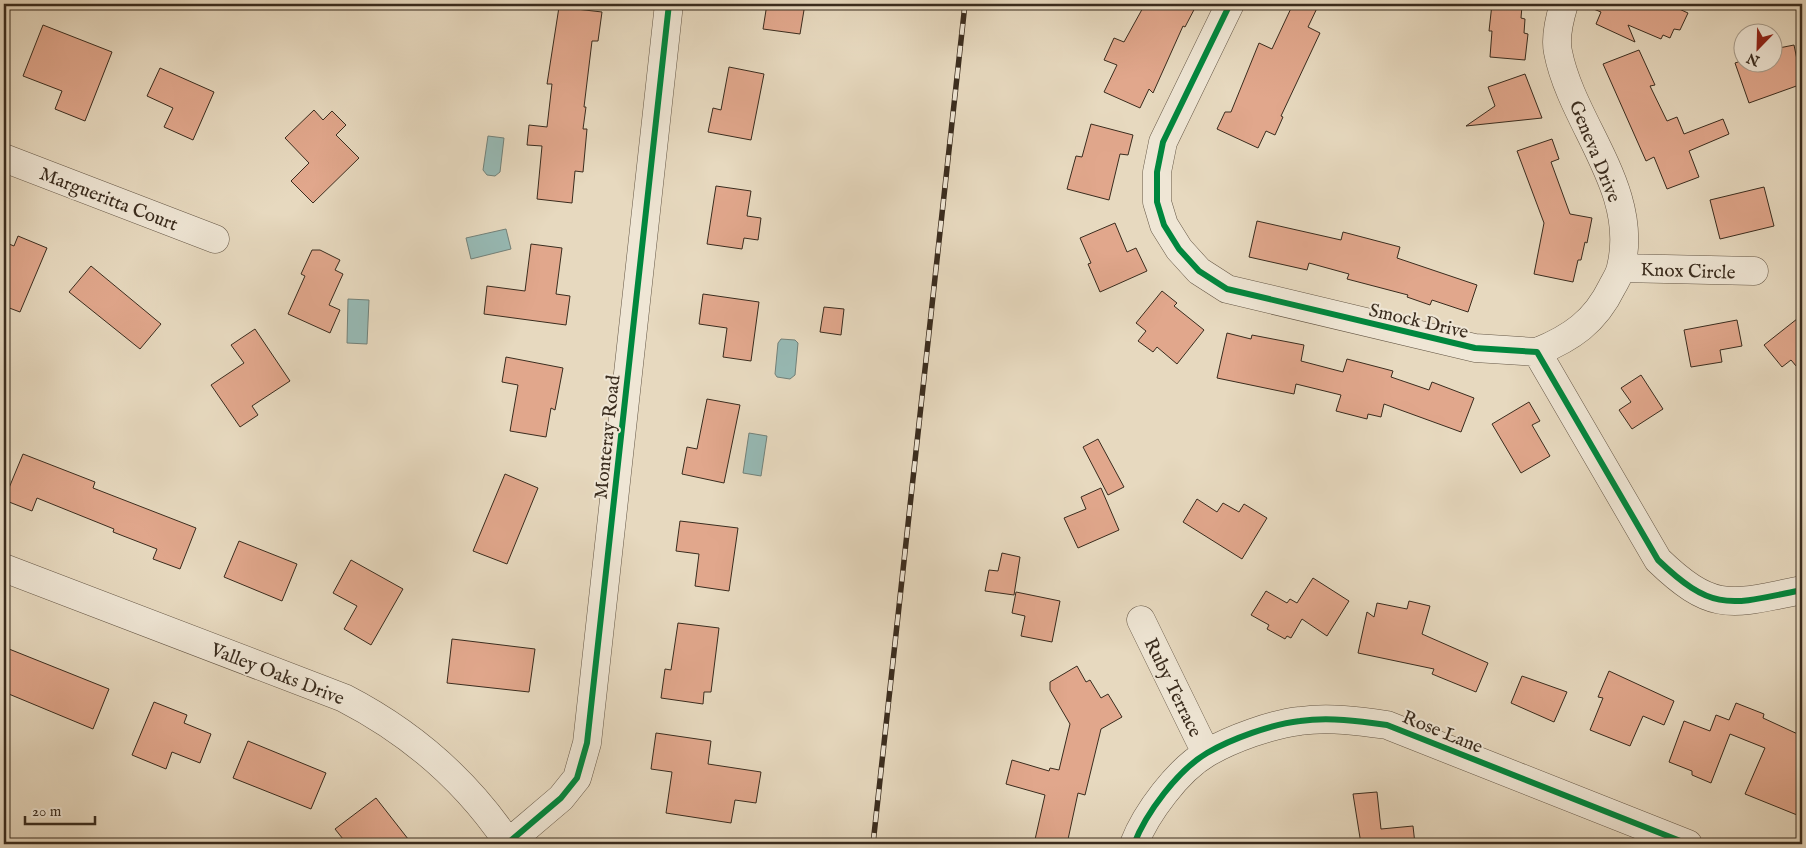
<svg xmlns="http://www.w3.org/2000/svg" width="1806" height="848" font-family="'IM FELL English',serif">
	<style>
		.water { fill: #97bab5; stroke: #728179 }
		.building { fill: #e1a78c; stroke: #3a2c1e }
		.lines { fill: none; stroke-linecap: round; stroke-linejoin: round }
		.minor-casing { stroke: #655746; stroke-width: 29 }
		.minor { stroke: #efe6d5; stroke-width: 28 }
		.rail-casing { stroke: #3a2c1e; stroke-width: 5.5 }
		.rail { stroke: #efe6d5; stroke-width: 4; stroke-dasharray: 11; stroke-linecap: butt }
		.cycleway-casing { stroke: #efe6d5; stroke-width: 9 }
		.cycleway { stroke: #00873e; stroke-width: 6 }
		.labels { text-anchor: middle; stroke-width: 4; stroke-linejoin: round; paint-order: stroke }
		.street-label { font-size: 19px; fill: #3a2c1e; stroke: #efe6d5 }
	</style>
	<rect width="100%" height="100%" fill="#e7d9bf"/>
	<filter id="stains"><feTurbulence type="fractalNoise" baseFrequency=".004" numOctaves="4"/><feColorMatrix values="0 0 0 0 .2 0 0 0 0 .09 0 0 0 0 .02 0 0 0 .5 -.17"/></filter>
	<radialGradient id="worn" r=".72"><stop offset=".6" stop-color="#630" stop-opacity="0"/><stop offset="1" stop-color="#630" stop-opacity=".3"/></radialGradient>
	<path class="water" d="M488,136L504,138L500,172L495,176L487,175L483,170Z
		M506,229L511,249L471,259L466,238Z
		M348,299L369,300L367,344L347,343Z
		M781,339L795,340L798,343L795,375L790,379L777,377L775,374L778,343Z
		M749,433L767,436L761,476L743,473Z"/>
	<path class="building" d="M767,4H805L800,34L763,29Z
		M1145,4H1197L1185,27L1183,26L1153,93L1149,89L1140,108L1104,92L1117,65L1104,60L1114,38L1124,42Z
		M1293,4H1319L1308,27L1320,33L1281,116L1283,117L1275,135L1266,131L1258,148L1217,129L1225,112H1231L1259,43L1272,49Z
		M1492,4L1522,6L1521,18L1525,19L1524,33L1528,34L1525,60L1490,57L1492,31H1489Z
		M1581,4H1668L1688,13L1680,30L1674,29L1670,38L1663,35L1661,39L1628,25L1635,42L1596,24L1601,12Z
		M559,7L602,12L598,41H592L584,107H586L583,129H587L583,172L575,171L572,203L537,199L542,146L527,145L529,125L547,127L552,84H547Z
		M43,25L112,52L85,121L55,109L62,91L23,76Z
		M1794,45L1802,84L1749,103L1735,63L1744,60V62H1774V49Z
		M1639,50L1655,85L1650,86L1667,121L1677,117L1684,134L1723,119L1729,134L1689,151L1699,177L1667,189L1654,157L1646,161L1603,64Z
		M729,67L764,74L751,140L708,132L713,108L721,110Z
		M160,68L214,92L193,140L164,127L173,108L147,96Z
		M1525,74L1542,118L1466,126L1495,106L1488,87Z
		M314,110L323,120L332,111L346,125L336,135L359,158L313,203L291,181L309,163L285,138Z
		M1091,124L1133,135L1128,155L1120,154L1109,200L1067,189L1076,156L1082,157Z
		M1552,139L1559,159L1551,162L1570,214L1592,218L1587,243L1585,242L1581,260H1578L1573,282L1534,274L1544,223L1517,151Z
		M716,186L751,191L747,216L761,218L758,240L744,238L742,249L707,244Z
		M1764,187L1774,226L1720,239L1710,200Z
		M1257,221L1341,240L1343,232L1400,247L1397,258L1477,285L1468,312L1432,300L1430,305L1407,297L1408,295L1347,279L1349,274L1309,263L1307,270L1249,257Z
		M1115,223L1127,252L1136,248L1147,271L1100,292L1088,264L1091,263L1080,238Z
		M18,236L47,248L20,312L4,306V242L14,246Z
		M531,244L562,248L556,294L570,296L566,325L484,314L487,286L525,291Z
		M312,250H320L340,260L335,270L343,274L329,305L340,310L330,333L288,314L305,276L301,274Z
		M91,266L161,324L140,349L69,292Z
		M1162,291L1177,303L1174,306L1204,330L1177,364L1157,347L1153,352L1138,341L1146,331L1136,323Z
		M703,294L759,302L751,361L723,357L727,328L699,324Z
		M824,307L844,309L841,335L820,332Z
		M1802,315V373L1791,360L1782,367L1764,345Z
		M1737,320L1742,346L1720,350L1722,362L1691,367L1684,330Z
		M255,329L290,381L252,406L258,415L240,427L211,385L244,363L231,345Z
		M1227,333L1251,339L1252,335L1304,345L1301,361L1343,372L1347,359L1393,371L1391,377L1429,390L1432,382L1474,398L1461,432L1384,404L1381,417L1368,414L1367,419L1336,411L1341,395L1296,384L1294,394L1217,378Z
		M506,357L563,368L555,410L551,408L546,437L510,431L518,385L502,382Z
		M1641,375L1663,409L1632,429L1619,410L1631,402L1621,388Z
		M707,399L740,405L724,483L682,474L687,447L697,449Z
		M1529,402L1540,421L1532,425L1550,456L1521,473L1492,424Z
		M1098,439L1124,487L1108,495L1083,447Z
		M23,454L95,482L93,488L196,528L180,569L153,559L157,549L113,532L114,529L37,498L32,511L4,500Z
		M505,474L538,488L507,564L473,551Z
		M1101,488L1119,530L1078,548L1064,518L1086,509L1081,497Z
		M1197,499L1217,512L1223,503L1239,512L1244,504L1267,518L1242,559L1183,522Z
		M680,521L738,528L729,591L695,586L699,554L676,551Z
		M239,541L297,564L282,601L224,577Z
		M1002,553L1020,557L1014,595L985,591L989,570L998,571Z
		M351,560L403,589L371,645L344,629L357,606L333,593Z
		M1313,578L1349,601L1327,636L1302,619L1291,638L1287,636L1285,639L1267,629L1269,625L1251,615L1266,591L1287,603L1290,599L1297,603Z
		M1016,592L1060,601L1052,642L1021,636L1025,616L1012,613Z
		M1409,601L1430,606L1422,634L1488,663L1476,692L1432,674L1434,669L1358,653L1367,612L1374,617L1377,603L1407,609Z
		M678,623L719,628L711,692H704L703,704L661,698L665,669L671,670Z
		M452,639L535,649L529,692L447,683Z
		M4,647L109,689L93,729L4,692Z
		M1077,666L1086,682L1090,680L1101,698L1108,694L1122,717L1101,729L1085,795L1078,793L1067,844H1034L1045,795L1006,784L1012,760L1049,771L1050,768L1059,770L1070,724L1050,690V682Z
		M1609,671L1674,701L1664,725L1643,716L1630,746L1590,730L1603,698L1598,697Z
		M1522,676L1567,692L1554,722L1511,703Z
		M154,702L187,715L184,723L211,734L200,763L172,752L166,769L132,755Z
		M1736,703L1764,714L1763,718L1802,736V817L1745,794L1765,748L1730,734L1711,783L1692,775V771L1669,762L1684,721L1710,731L1716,715L1729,720Z
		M656,733L711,741L708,764L761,772L756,803L735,800L731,823L666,813L672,772L651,769Z
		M248,741L326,773L311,809L233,778Z
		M1377,792L1381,829L1413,826L1415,844H1361L1353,794Z
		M376,798L412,844H347L335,829Z"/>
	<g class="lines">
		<defs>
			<path id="minor" d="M1230,4L1163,142L1157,172V202L1164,225L1179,249L1199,271L1227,289L1475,348L1537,352L1658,560C1714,614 1732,604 1802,590
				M4,158L215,239
				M1621,268L1754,271
				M1537,352C1571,338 1595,322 1612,287C1615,281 1620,274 1621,267C1640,189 1572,124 1558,52C1555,38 1560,17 1564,4
				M4,568L344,698C412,733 467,781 509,844
				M1141,620L1206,753
				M508,843L561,798L577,778L587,743L669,4
				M1134,844C1146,813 1178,770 1207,753C1231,739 1272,724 1300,721C1329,717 1359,721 1387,725L1688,844"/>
		</defs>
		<use href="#minor" class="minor-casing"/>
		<use href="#minor" class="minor"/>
		<defs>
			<path id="rail" d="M873,844L965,4"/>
		</defs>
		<use href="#rail" class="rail-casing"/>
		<use href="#rail" class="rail"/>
		<defs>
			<path id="cycleway" d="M1230,4L1163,142L1157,172V202L1164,225L1179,249L1199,271L1227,289L1475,348L1537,352L1658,560C1714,614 1732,604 1802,590
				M508,843L561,798L577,778L587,743L669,4
				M1134,844C1146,813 1178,770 1207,753C1231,739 1272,724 1300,721C1329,717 1359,721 1387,725L1688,844"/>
		</defs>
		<use href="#cycleway" class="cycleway-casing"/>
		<use href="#cycleway" class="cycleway"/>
	</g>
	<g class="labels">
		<g class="street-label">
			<text transform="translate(1596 151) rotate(68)" y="7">Geneva Drive</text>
			<text transform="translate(109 198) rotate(21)" y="7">Margueritta Court</text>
			<text transform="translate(1688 270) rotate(2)" y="7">Knox Circle</text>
			<text transform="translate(1419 320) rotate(13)" y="7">Smock Drive</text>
			<text transform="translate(606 437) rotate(-84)" y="7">Monteray Road</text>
			<text transform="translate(278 673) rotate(21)" y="7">Valley Oaks Drive</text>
			<text transform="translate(1174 687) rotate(64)" y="7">Ruby Terrace</text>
			<text transform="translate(1443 731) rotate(22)" y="7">Rose Lane</text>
		</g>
	</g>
	<rect width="1806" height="848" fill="none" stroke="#e7d9bf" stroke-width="20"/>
	<rect x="5" y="5" width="1796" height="838" fill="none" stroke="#3a2c1e" stroke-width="2.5"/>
	<rect x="10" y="10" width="1786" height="828" fill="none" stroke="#3a2c1e"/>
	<g transform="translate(1758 48) rotate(203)"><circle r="24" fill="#efe6d5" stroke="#a79c8c"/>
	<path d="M0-4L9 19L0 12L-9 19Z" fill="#8f2418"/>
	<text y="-8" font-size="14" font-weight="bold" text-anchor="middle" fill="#3a2c1e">N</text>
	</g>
	<path d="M25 816v8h70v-8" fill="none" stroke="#3a2c1e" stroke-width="2.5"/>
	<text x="32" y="816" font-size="15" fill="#3a2c1e" stroke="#efe6d5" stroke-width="4" paint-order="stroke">20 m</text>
	<rect width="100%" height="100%" filter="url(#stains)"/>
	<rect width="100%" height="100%" fill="url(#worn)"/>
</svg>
